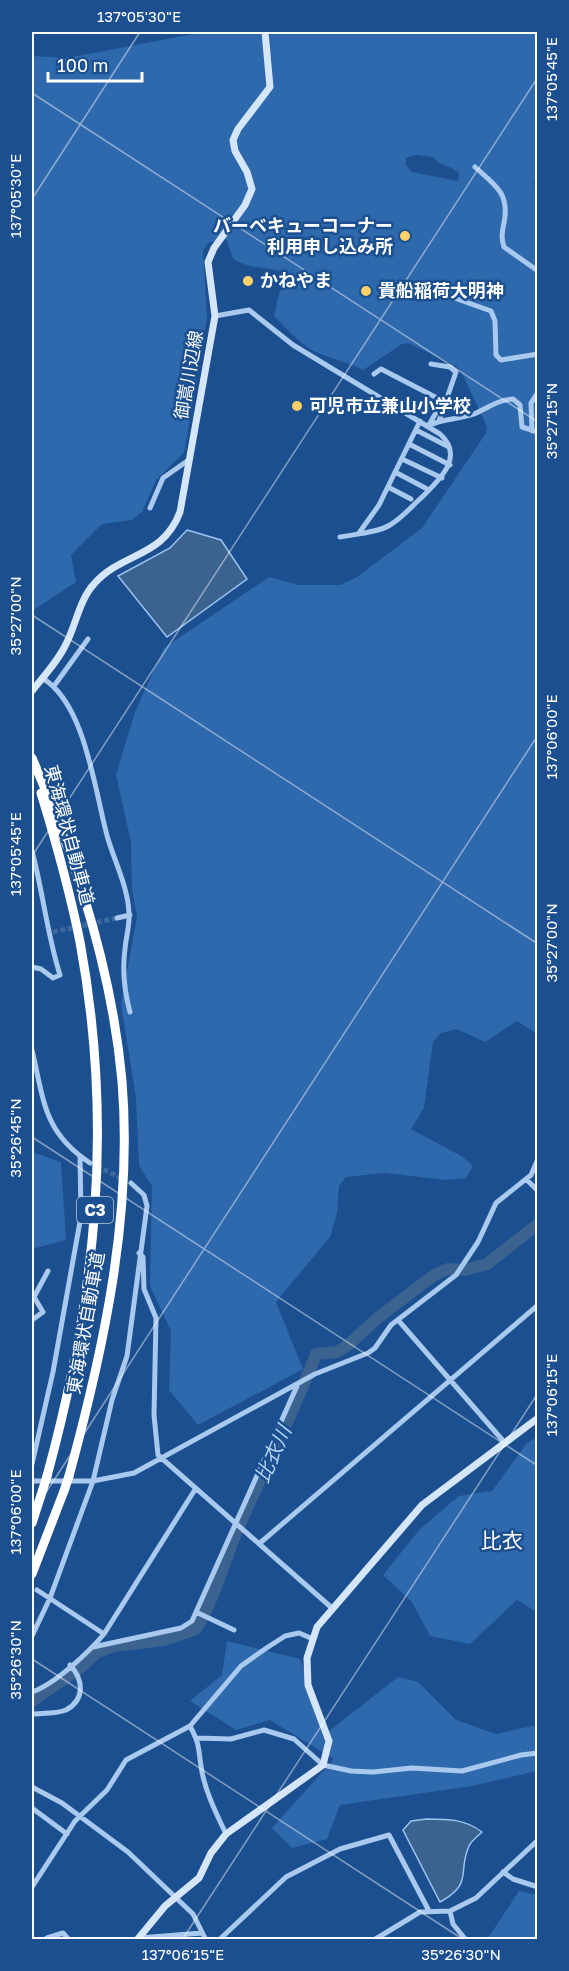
<svg xmlns="http://www.w3.org/2000/svg" width="569" height="1971" font-family="'Golos Text','Noto Sans JP',sans-serif">
	<style>
		.green { fill: #2e69ad; fill-rule: evenodd }
		.water { fill: #3c6290; stroke: #9cc4f0; stroke-width: 1.5 }
		.lines { fill: none; stroke-linecap: round; stroke-linejoin: round }
		.river { stroke: #3c6290; stroke-width: 12 }
		.street-tunnel { stroke: #3d69a0; stroke-width: 5; stroke-dasharray: 5 2.5; stroke-linecap: butt }
		.street { stroke: #a9c9ee; stroke-width: 5 }
		.secondary { stroke: #d6e6fa; stroke-width: 7 }
		.highway { stroke: #fff; stroke-width: 9 }
		.highway-bridge { stroke: #fff; stroke-width: 9 }
		.ticks { fill: none; stroke: #fff; stroke-width: 1.5; stroke-opacity: 0.45 }
		.poi-dot { fill: #ffd166; stroke: #1b4f8f; stroke-width: 2 }
		.labels { text-anchor: middle; stroke-width: 5; stroke-linejoin: round; paint-order: stroke }
		.shield { fill: #1b4f8f; stroke: #bbcadd; stroke-width: 1.5 }
		.shield-label { font-size: 16px; font-weight: bold; fill: #fff }
		.poi-label { font-size: 18px; font-weight: bold; fill: #fff; stroke: #1b4f8f; text-anchor: start }
		.street-label { font-size: 18px; fill: #fff; stroke: #1b4f8f }
		.water-label { font-size: 20px; font-style: italic; fill: #b5d3f5; stroke: #1b4f8f }
		.quarter-label { font-size: 21px; fill: #fff; stroke: #1b4f8f }
		.neatline { fill: none; stroke: #fff; stroke-width: 2 }
		.ticks-label { font-size: 15px; text-anchor: middle; fill: #fff }
	</style>
	<rect width="100%" height="100%" fill="#1b4f8f"/>
	<path class="green" d="M204,32H537L538,170L534,183L538,193L537,1034L517,1021L485,1042L457,1029L441,1033L433,1042L424,1108L411,1129L463,1157L473,1166L466,1178L446,1180L385,1173L346,1177L339,1186L337,1213L330,1237L276,1302L303,1369L198,1425L169,1390L171,1331L150,1286L152,1186L139,1166L136,1098L121,1004L137,917L132,889L131,842L116,775L135,712L164,648L269,577L299,585H341L357,577L422,528L486,433L487,427L463,375L456,366L408,343L402,344L363,370C348,362 330,359 314,351C299,343 286,328 274,316L279,294L286,279C285,275 285,273 280,271C263,266 253,270 233,259L227,241L224,238L208,243L203,251L207,317L184,453L156,480L142,512L132,520L102,524L71,555L76,582L32,611V56L67,58ZM416,155L433,157C440,167 451,165 459,173L458,181L411,172L406,165V158Z
		M32,1152L61,1162L66,1240L32,1249Z
		M537,1437V1617L535,1611L517,1600L470,1644L430,1636L412,1602L383,1575L420,1529L459,1496L492,1491L527,1443Z
		M227,1641L300,1659L328,1732L398,1677L418,1682L456,1720L496,1734L537,1725V1771L472,1786L340,1805L327,1839L292,1848L272,1828L334,1759L270,1720L236,1730L190,1701L222,1675Z
		M519,1891L537,1895V1939L488,1938Z"/>
	<path class="water" d="M187,530L221,540L247,579L167,637L118,576L170,548Z
		M427,1819C448,1819 465,1819 482,1832C478,1836 471,1841 469,1846C457,1873 474,1883 440,1902L403,1830L411,1821Z"/>
	<g class="lines">
		<path class="river" d="M32,1701L80,1668L96,1653L114,1646L164,1640L196,1629C215,1598 223,1564 237,1531C263,1471 293,1415 316,1354L337,1352L348,1345L379,1317L434,1275L448,1269L464,1270L487,1264L538,1224"/>
		<path class="street-tunnel" d="M53,932L117,918
			M97,1166L123,1179"/>
		<path class="street" d="M475,167C495,185 510,193 504,223C502,232 501,238 504,247L538,271
			M425,283L446,295L491,311L495,321L496,355L501,360L538,354
			M215,316L249,310L293,345L440,434C466,457 438,481 421,498C411,507 402,518 390,525C377,533 355,534 340,537
			M431,364L450,367L456,372L439,421
			M374,374L381,369L439,399L438,409L429,425
			M428,426C443,418 458,420 474,414C488,408 497,400 513,399L520,405L522,427L538,432
			M416,430L449,447
			M532,431L531,403L538,392
			M409,444L450,465
			M402,459L442,478
			M395,472L429,490
			M388,487L411,499
			M150,508L163,478L190,459
			M359,533L379,505L420,421
			M42,678C86,703 95,794 108,839C115,862 128,888 129,913C130,924 126,937 125,949C122,971 124,990 130,1012
			M54,686L88,639
			M32,851C43,892 47,934 60,975L53,978L41,969L32,967
			M117,918L130,915
			M32,1050C44,1100 43,1132 90,1163
			M526,1179L538,1191
			M139,1253L143,1257L144,1289L156,1318L154,1415L158,1455L332,1608
			M32,1320L43,1312L34,1297L48,1271
			M398,1320L505,1443
			M32,1464L53,1372L81,1216L80,1156
			M32,1481H93L134,1473L315,1374L368,1353L375,1348L391,1325L456,1275L478,1242L496,1203L531,1175L538,1159
			M260,1543L538,1305
			M37,1590L104,1634
			M196,1612L234,1630
			M32,1636L50,1598L93,1481L112,1400L127,1356L147,1206L144,1195L131,1183
			M93,1647L181,1628L192,1621L297,1386
			M32,1692C55,1684 88,1653 104,1634L196,1488
			M32,1714C42,1713 56,1714 66,1710C86,1699 83,1679 70,1665
			M190,1726C200,1745 198,1747 201,1766C204,1789 216,1813 226,1834
			M197,1738L231,1739L264,1730L294,1739L323,1765L351,1771L373,1772L412,1768L462,1771L521,1755L538,1753
			M32,1787L62,1803L128,1852L193,1914L206,1940
			M32,1808L67,1834
			M503,1872L513,1879L538,1887
			M32,1887L75,1821L107,1790L126,1760L190,1726L241,1666L265,1649L285,1636L299,1633L313,1639
			M450,1911L453,1924L466,1940
			M47,1938L63,1933L69,1940
			M139,1938L202,1933
			M219,1940L286,1877L340,1849L389,1835L429,1911
			M374,1940L420,1912L450,1911L476,1898L538,1840"/>
		<path class="secondary" d="M32,691C44,676 59,660 67,642C76,624 80,599 94,584C122,552 163,558 180,512L215,316L208,262L214,248L245,205L252,189L247,172L235,151L233,140L238,129L270,87L265,32
			M137,1940L165,1906L199,1878L211,1853L226,1834L323,1765L329,1741L308,1685L307,1658L317,1627L422,1505L538,1418"/>
		<path class="highway" d="M32,758C76,859 112,970 122,1081C133,1214 104,1348 69,1476
			M41,793C56,842 70,892 80,942C114,1126 96,1297 47,1476
			M32,1523L43,1489
			M32,1574L64,1491"/>
		<path class="highway-bridge" d="M43,1489L47,1476
			M64,1491L69,1476"/>
	</g>
	<path class="ticks" d="M32,93L538,422M32,199L140,32M32,615L538,944M32,856L538,77M32,1137L538,1466M32,1514L538,735M32,1659L464,1940M182,1940L538,1393"/>
	<g class="poi-dot">
		<circle cx="405" cy="236" r="6"/>
		<circle cx="248" cy="281" r="6"/>
		<circle cx="366" cy="291" r="6"/>
		<circle cx="297" cy="406" r="6"/>
	</g>
	<g class="labels">
		<rect class="shield" x="77" y="1197" width="36" height="26" rx="4.5"/>
		<g class="shield-label">
			<text x="95" y="1216">C3</text>
		</g>
		<g class="poi-label">
			<text x="393" y="232" text-anchor="end">バーベキューコーナー<tspan x="393" dy="21">利用申し込み所</tspan></text>
			<text x="260" y="287">かねやま</text>
			<text x="378" y="297">貴船稲荷大明神</text>
			<text x="309" y="412">可児市立兼山小学校</text>
		</g>
		<g class="street-label">
			<text transform="translate(189 375) rotate(-80)" y="6">御嵩川辺線</text>
			<text transform="translate(69 835) rotate(75)" y="6">東海環状自動車道</text>
			<text transform="translate(86 1323) rotate(-80)" y="6">東海環状自動車道</text>
		</g>
		<g class="water-label">
			<text transform="translate(273 1454) rotate(-66)" y="7">比衣川</text>
		</g>
		<g class="quarter-label">
			<text x="502" y="1548">比衣</text>
		</g>
	</g>
	<rect width="569" height="1971" fill="none" stroke="#1b4f8f" stroke-width="66"/>
	<path d="M48 72v9h94v-9" fill="none" stroke="#ffffff" stroke-width="3"/>
	<text x="57" y="72" font-size="18" fill="#ffffff" stroke="#1b4f8f" stroke-width="4.5" paint-order="stroke">100 m</text>
	<rect x="33" y="33" width="503" height="1905" class="neatline"/>
	<g class="ticks-label">
		<text x="139" y="22">137°05'30"E</text>
		<text transform="translate(552 79) rotate(-90)" y="5">137°05'45"E</text>
		<text transform="translate(16 196) rotate(-90)" y="5">137°05'30"E</text>
		<text transform="translate(552 421) rotate(-90)" y="5">35°27'15"N</text>
		<text transform="translate(16 616) rotate(-90)" y="5">35°27'00"N</text>
		<text transform="translate(552 737) rotate(-90)" y="5">137°06'00"E</text>
		<text transform="translate(16 854) rotate(-90)" y="5">137°05'45"E</text>
		<text transform="translate(552 943) rotate(-90)" y="5">35°27'00"N</text>
		<text transform="translate(16 1138) rotate(-90)" y="5">35°26'45"N</text>
		<text transform="translate(552 1395) rotate(-90)" y="5">137°06'15"E</text>
		<text transform="translate(16 1512) rotate(-90)" y="5">137°06'00"E</text>
		<text transform="translate(16 1660) rotate(-90)" y="5">35°26'30"N</text>
		<text x="183" y="1960">137°06'15"E</text>
		<text x="461" y="1960">35°26'30"N</text>
	</g>
</svg>
